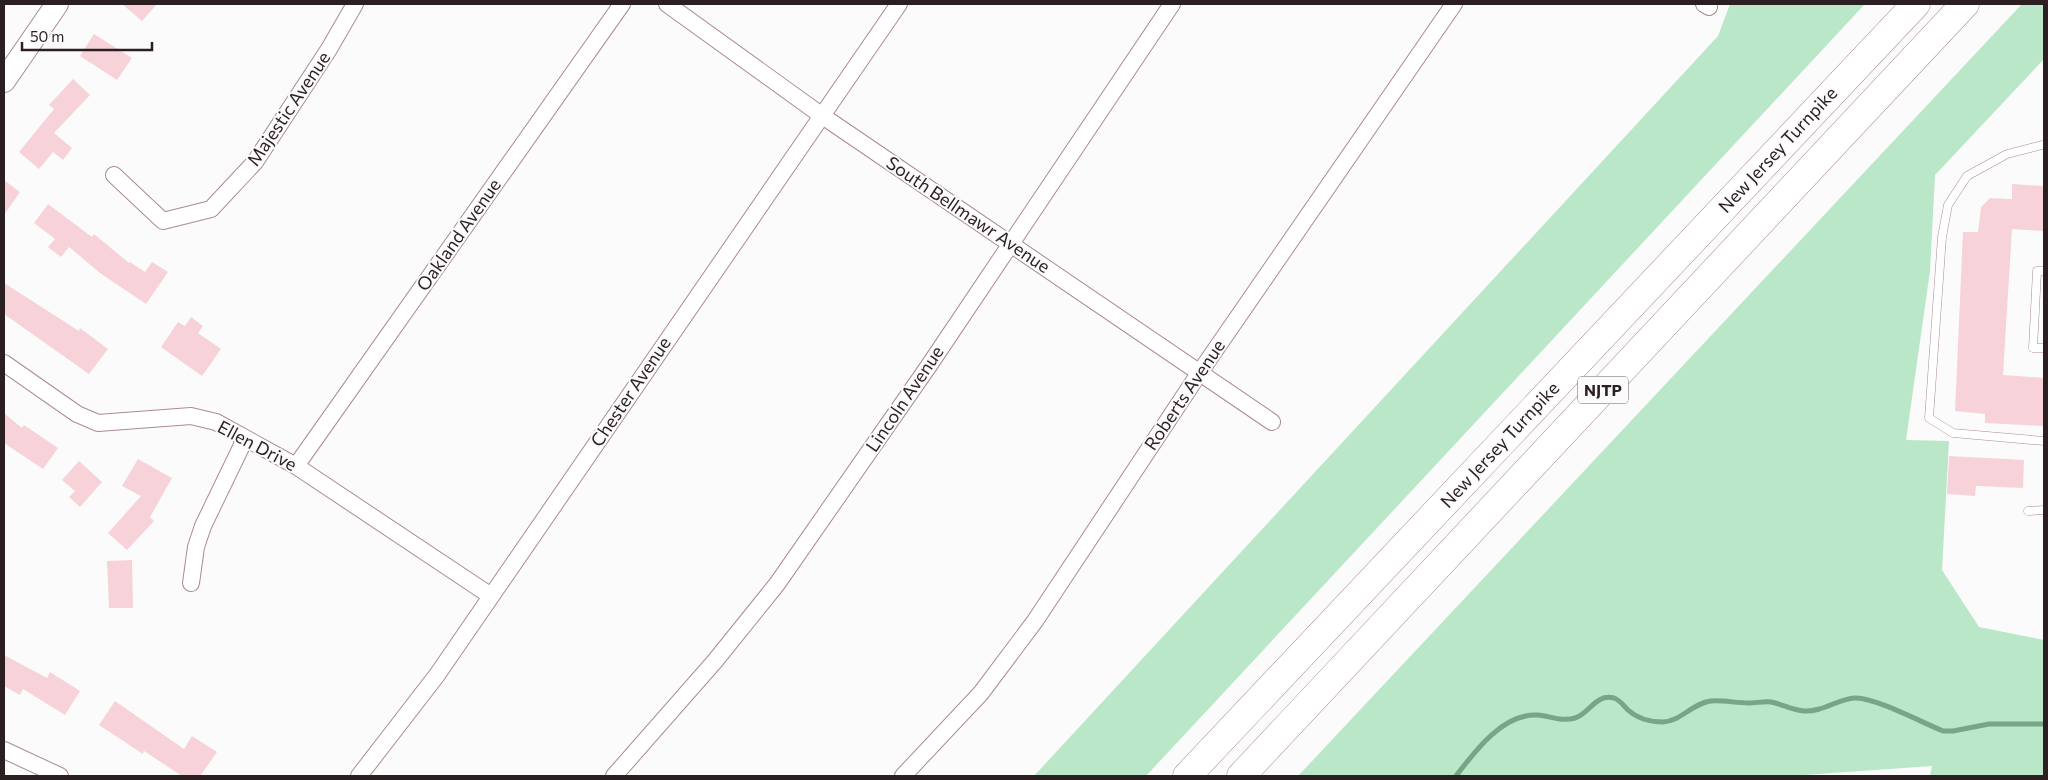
<svg xmlns="http://www.w3.org/2000/svg" width="2048" height="780" font-family="Commissioner,sans-serif">
	<style>
		.green { fill: #b9e7c8 }
		.lines { fill: none; stroke-linecap: round; stroke-linejoin: round }
		.stream { stroke: #76a686; stroke-width: 5 }
		.building { fill: #f7d3d9 }
		.lane-casing { stroke: #ab8b90; stroke-width: 9 }
		.street-casing { stroke: #ab8b90; stroke-width: 18 }
		.secondary-casing { stroke: #ab8b90; stroke-width: 24 }
		.highway-casing { stroke: #ab8b90; stroke-width: 29 }
		.lane { stroke: #fff; stroke-width: 8 }
		.street { stroke: #fff; stroke-width: 16 }
		.secondary { stroke: #fff; stroke-width: 22 }
		.highway { stroke: #fff; stroke-width: 28 }
		.labels { text-anchor: middle; stroke-width: 4; stroke-linejoin: round; paint-order: stroke }
		.shield { fill: #fbfbfb; stroke: #6a6162; stroke-width: 1 }
		.shield-label { font-size: 16px; font-weight: bold; fill: #2c1f21 }
		.street-label { font-size: 18px; fill: #2c1f21; stroke: #fbfbfb }
	</style>
	<rect width="100%" height="100%" fill="#fbfbfb"/>
	<path class="green" d="M1730,4H1865L1146,776H1034L1718,36Z
		M2022,4H2044V59L1935,175L1930,271L1906,440L1949,441L1942,570L1979,627L2044,640V776H1930L1932,766L1790,776H1298Z"/>
	<g class="lines">
		<path class="stream" d="M1456,776C1475,751 1503,713 1538,715C1550,716 1562,722 1575,718C1589,714 1596,693 1614,698C1620,700 1624,706 1628,710C1638,719 1650,722 1663,722C1681,721 1693,703 1711,701C1723,700 1736,703 1749,703C1756,703 1764,701 1771,702C1782,704 1792,710 1804,711C1823,712 1837,699 1855,698C1874,697 1923,723 1943,731H1953L1989,724H2044"/>
	</g>
	<path class="building" d="M122,4H157L142,21Z
		M94,34L132,58L117,80L80,56Z
		M73,79L90,95L54,133L72,148L63,160L53,152L39,169L19,152L54,109L49,105Z
		M4,180L20,192L4,215Z
		M2012,184L2044,186V231L2012,229L2003,375L2044,378V426L1985,423V414L1955,411L1963,232H1978L1981,207L1990,198L2012,199Z
		M48,204L92,237L94,234L129,263L130,262L145,272L152,262L168,272L146,304L100,273L69,247L61,257L48,247L55,239L34,223Z
		M4,283L79,331L80,328L108,349L89,374L4,314Z
		M191,317L203,326L198,333L221,349L202,376L161,347L178,322L185,326Z
		M4,413L22,428L24,425L58,448L43,469L4,443Z
		M1949,456L2024,460L2023,488L1976,486L1975,496L1947,494Z
		M138,459L172,478L150,517L154,521L127,550L108,533L141,496L122,486Z
		M79,461L102,482L80,507L69,497L75,491L62,480Z
		M132,560L133,608H109L107,561Z
		M4,655L47,678L50,672L80,691L65,715L23,689L20,695L4,686Z
		M115,701L184,749L192,736L217,752L200,776H182L144,751L143,754L99,725Z"/>
	<g class="lines">
		<defs>
			<path id="lane" d="M2042,145L2007,154L1967,176L1948,205L1942,237L1929,418L1953,433L2044,441
				M2044,271H2037L2033,348H2044
				M2028,511L2044,510"/>
			<path id="street" d="M667,4L821,115L1272,422
				M1704,4L1709,7
				M114,175L163,221L211,209L255,162L329,49L355,4
				M4,363L77,414L98,423L191,416L216,422L296,466L491,596
				M296,466L622,4
				M191,583L196,547L203,526L245,439
				M4,750L60,776
				M359,776L437,675L899,4
				M614,776L715,661L777,584L928,367L1172,4
				M903,776L981,693L1035,621L1200,372L1454,4"/>
			<path id="secondary" d="M4,81L57,4"/>
			<path id="highway" d="M1187,776L1916,4
				M1241,776L1965,4"/>
		</defs>
		<use href="#lane" class="lane-casing"/>
		<use href="#street" class="street-casing"/>
		<use href="#secondary" class="secondary-casing"/>
		<use href="#highway" class="highway-casing"/>
		<use href="#lane" class="lane"/>
		<use href="#street" class="street"/>
		<use href="#secondary" class="secondary"/>
		<use href="#highway" class="highway"/>
	</g>
	<g class="labels">
		<rect class="shield" x="1578" y="376.5" width="50" height="27" rx="4"/>
		<g class="shield-label">
			<text x="1603" y="396">NJTP</text>
		</g>
		<g class="street-label">
			<text transform="translate(289 109) rotate(-56)" y="6">Majestic Avenue</text>
			<text transform="translate(1778 150) rotate(-47)" y="6">New Jersey Turnpike</text>
			<text transform="translate(968 215) rotate(34)" y="6">South Bellmawr Avenue</text>
			<text transform="translate(459 235) rotate(-55)" y="6">Oakland Avenue</text>
			<text transform="translate(631 392) rotate(-56)" y="6">Chester Avenue</text>
			<text transform="translate(1185 395) rotate(-56)" y="6">Roberts Avenue</text>
			<text transform="translate(905 399) rotate(-56)" y="6">Lincoln Avenue</text>
			<text transform="translate(1500 445) rotate(-47)" y="6">New Jersey Turnpike</text>
			<text transform="translate(257 446) rotate(28)" y="6">Ellen Drive</text>
		</g>
	</g>
	<rect width="2048" height="780" fill="none" stroke="#2c1f21" stroke-width="10"/>
	<path d="M22 42v8h130v-8" fill="none" stroke="#2c1f21" stroke-width="2.5"/>
	<text x="30" y="42" font-size="15" fill="#2c1f21" stroke="#fbfbfb" stroke-width="4" paint-order="stroke">50 m</text>
</svg>
